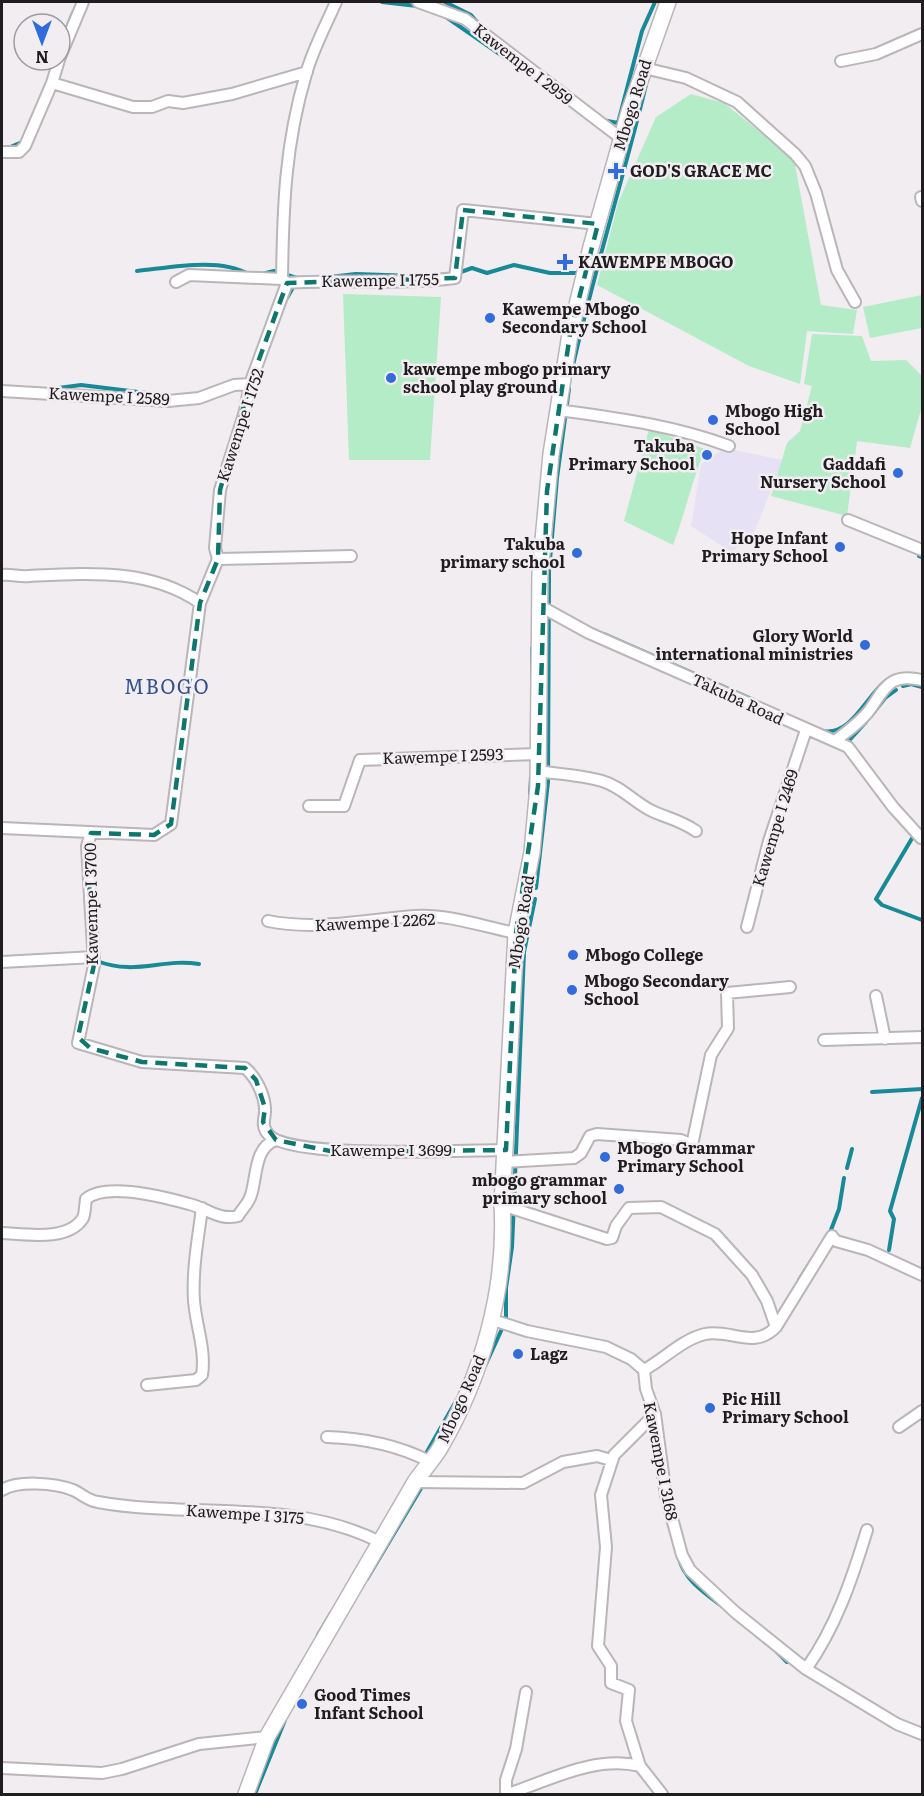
<svg xmlns="http://www.w3.org/2000/svg" width="924" height="1796" font-family="Literata,serif">
	<style>
		.education { fill: #e7e1f6 }
		.green { fill: #b3ecc7 }
		.lines { fill: none; stroke-linecap: round; stroke-linejoin: round }
		.stream { stroke: #188997; stroke-width: 4 }
		.street-casing { stroke: #bab5b9; stroke-width: 14 }
		.secondary-casing { stroke: #bab5b9; stroke-width: 18 }
		.street { stroke: #fff; stroke-width: 10 }
		.secondary { stroke: #fff; stroke-width: 15 }
		.marked { fill: none; stroke: #0f766e; stroke-width: 4.5; stroke-dasharray: 12 8; stroke-linejoin: round }
		.poi-dot { fill: #326cda; stroke: #f2edf1; stroke-width: 2 }
		.labels { text-anchor: middle; stroke-width: 5; stroke-linejoin: round; paint-order: stroke }
		.street-label { font-size: 16px; fill: #1f1d1f; stroke: #f2edf1 }
		.poi-label { font-size: 16px; font-weight: bold; fill: #1f1d1f; stroke: #f2edf1; text-anchor: start }
		.quarter-label { font-size: 20px; letter-spacing: 1.5px; fill: #33528a; stroke: #f2edf1 }
	</style>
	<rect width="100%" height="100%" fill="#f2edf1"/>
	<path class="education" d="M725,448L783,460L752,538L731,552L691,526L701,464Z"/>
	<path class="green" d="M691,94L724,103L794,159L821,305L857,310L853,334L807,331L800,384L749,366L597,285L618,203L656,117Z
		M343,294L441,297L430,460H349Z
		M922,295V328L870,338L863,307Z
		M812,334L862,336L871,361L906,360L922,376V406L910,448L857,441L847,516L771,496L787,443L800,431L812,386L804,384Z
		M649,429L705,449C692,481 685,513 673,545L624,521Z"/>
	<g class="lines">
		<path class="stream" d="M382,2L417,6
			M445,2L471,15L478,23
			M446,17L524,71
			M61,42L73,13
			M602,120L618,123L642,31L655,2
			M8,148L22,142
			M137,271C168,268 219,257 248,274
			M458,273L472,268L487,273L514,265L550,273H579
			M262,274L274,271L297,278
			M329,277L356,274L414,276
			M287,298L295,284
			M572,370C593,274 623,180 646,85
			M51,389L81,385L171,396
			M919,556L922,557
			M604,634L754,700
			M532,679V648
			M903,686L911,684L922,687
			M871,716L885,698L896,690
			M823,731C852,736 867,694 887,680
			M845,745L866,722
			M530,796L531,777
			M914,835L876,899L882,905L922,920
			M536,888L548,782L549,572L557,478L569,389
			M97,961C136,976 162,958 199,964
			M872,1092L922,1089
			M847,1168L852,1149
			M829,1235L839,1209L844,1178
			M889,1250L894,1219L890,1211L922,1098
			M799,1280L813,1258
			M486,1364L506,1320V1288L512,1247L514,1202L524,952L535,899
			M424,1457L456,1401
			M679,1558C683,1579 706,1594 723,1607
			M367,1579L423,1485
			M318,1635L331,1613
			M777,1652L787,1662
			M255,1794L285,1720"/>
		<defs>
			<path id="street" d="M418,2L465,19L622,139
				M60,57L83,2
				M841,61L876,54L922,34
				M644,68L686,78L737,102L795,154L805,166L816,193L837,270L855,302
				M52,83L133,107H152L168,101L183,103L232,94L307,72
				M2,152H19L25,146L52,83L59,60
				M921,197L922,201
				M282,279C283,207 285,144 306,74C313,49 326,25 336,2
				M176,282L189,275L282,279L287,283C344,279 400,285 455,278L463,210L598,224
				M2,391L168,401L199,398L234,385L250,384
				M558,410C616,418 673,425 729,446
				M848,520L922,550
				M218,559L351,556
				M2,575C11,574 20,577 29,576C88,573 150,568 200,603
				M540,606L589,633L848,747L893,807L921,838
				M836,740C848,731 863,720 871,708C886,686 891,673 922,680
				M537,771C558,774 582,775 602,781C620,786 633,801 650,810C666,818 678,819 696,831
				M309,806H344L360,760L538,754
				M2,828L154,835L171,824L200,603L218,559L215,548L220,490L245,411L250,384L287,283
				M91,833L87,846L94,965L78,1043L142,1062L245,1068C256,1077 264,1094 265,1108C266,1117 260,1125 268,1134C288,1160 467,1150 506,1150
				M268,921C317,931 367,919 416,916C449,914 484,927 516,933
				M747,927L769,841L806,730
				M2,962L94,957
				M876,996L885,1039
				M824,1040L922,1037
				M504,1162L574,1158L581,1153L590,1136L597,1134L681,1140L692,1145L711,1055L728,1028L727,993L790,987
				M502,1205L607,1239L612,1238L616,1226L629,1208L661,1207L715,1234L752,1275L767,1301L776,1327
				M2,1233C25,1234 68,1242 83,1218C85,1214 85,1205 86,1199C106,1182 164,1197 189,1204C207,1208 219,1221 238,1216C242,1209 249,1203 251,1195C257,1177 254,1147 276,1140
				M493,1320L527,1331L606,1347L631,1359L644,1370L646,1389L655,1414L666,1496L682,1555L690,1570L735,1612L806,1669L897,1724L922,1734
				M644,1370C664,1359 683,1339 705,1334C731,1329 754,1350 776,1327L832,1236L836,1241L868,1250L922,1275
				M147,1385L196,1380L202,1375C206,1350 196,1326 194,1301C192,1270 198,1239 202,1208
				M899,1427L922,1411
				M327,1437C363,1438 397,1445 429,1461
				M415,1482L523,1483L563,1462L597,1456L611,1460
				M2,1490C18,1480 55,1483 73,1490C82,1494 88,1501 98,1502C192,1519 293,1497 382,1543
				M806,1669C836,1627 852,1579 867,1530
				M640,1766L626,1721L629,1690L611,1683V1666L598,1646L606,1547L601,1495L614,1455L655,1414
				M2,1768L102,1773L122,1769L199,1744L267,1737
				M506,1794V1780L516,1749L526,1692
				M508,1794C550,1780 595,1755 640,1766L662,1794"/>
			<path id="secondary" d="M246,1794L267,1737L415,1482C423,1470 433,1460 440,1448C482,1376 507,1289 502,1205L516,933L532,852L538,786L540,573L551,454L570,334L591,247L629,112L668,2"/>
		</defs>
		<use href="#street" class="street-casing"/>
		<use href="#secondary" class="secondary-casing"/>
		<use href="#street" class="street"/>
		<use href="#secondary" class="secondary"/>
	</g>
	<path class="marked" d="M463,210L598,224L570,334L547,491L538,786L516,933L506,1150L335,1152L276,1140L263,1122L265,1108L256,1080L245,1068L142,1062L90,1048L78,1037L94,965L87,846L91,833L154,835L171,824L200,603L218,559L220,490L250,384L287,283L455,278Z"/>
	<g class="poi-dot">
		<path d="M613 162h6v6h6v6h-6v6h-6v-6h-6v-6h6z"/>
		<path d="M562 253h6v6h6v6h-6v6h-6v-6h-6v-6h6z"/>
		<circle cx="490" cy="318" r="6"/>
		<circle cx="391" cy="378" r="6"/>
		<circle cx="713" cy="420" r="6"/>
		<circle cx="707" cy="455" r="6"/>
		<circle cx="898" cy="473" r="6"/>
		<circle cx="840" cy="547" r="6"/>
		<circle cx="577" cy="553" r="6"/>
		<circle cx="865" cy="645" r="6"/>
		<circle cx="573" cy="955" r="6"/>
		<circle cx="572" cy="990" r="6"/>
		<circle cx="605" cy="1157" r="6"/>
		<circle cx="619" cy="1189" r="6"/>
		<circle cx="518" cy="1354" r="6"/>
		<circle cx="710" cy="1408" r="6"/>
		<circle cx="302" cy="1704" r="6"/>
	</g>
	<g class="labels">
		<g class="street-label">
			<text transform="translate(523 64) rotate(38)" y="6">Kawempe I 2959</text>
			<text transform="translate(632 105) rotate(-73)" y="6">Mbogo Road</text>
			<text transform="translate(380 280) rotate(-1)" y="6">Kawempe I 1755</text>
			<text transform="translate(109 396) rotate(3)" y="6">Kawempe I 2589</text>
			<text transform="translate(240 425) rotate(-72)" y="6">Kawempe I 1752</text>
			<text transform="translate(738 699) rotate(25)" y="6">Takuba Road</text>
			<text transform="translate(443 756) rotate(-2)" y="6">Kawempe I 2593</text>
			<text transform="translate(775 828) rotate(-73)" y="6">Kawempe I 2469</text>
			<text transform="translate(91 904) rotate(-91)" y="6">Kawempe I 3700</text>
			<text transform="translate(375 922) rotate(-3)" y="6">Kawempe I 2262</text>
			<text transform="translate(521 922) rotate(-81)" y="6">Mbogo Road</text>
			<text x="391" y="1156">Kawempe I 3699</text>
			<text transform="translate(461 1399) rotate(-66)" y="6">Mbogo Road</text>
			<text transform="translate(661 1461) rotate(79)" y="6">Kawempe I 3168</text>
			<text transform="translate(245 1514) rotate(4)" y="6">Kawempe I 3175</text>
		</g>
		<g class="poi-label">
			<text x="630" y="177">GOD'S GRACE MC</text>
			<text x="578" y="268">KAWEMPE MBOGO</text>
			<text x="502" y="315">Kawempe Mbogo<tspan x="502" dy="18">Secondary School</tspan></text>
			<text x="403" y="375">kawempe mbogo primary<tspan x="403" dy="18">school play ground</tspan></text>
			<text x="725" y="417">Mbogo High<tspan x="725" dy="18">School</tspan></text>
			<text x="695" y="452" text-anchor="end">Takuba<tspan x="695" dy="18">Primary School</tspan></text>
			<text x="886" y="470" text-anchor="end">Gaddafi<tspan x="886" dy="18">Nursery School</tspan></text>
			<text x="828" y="544" text-anchor="end">Hope Infant<tspan x="828" dy="18">Primary School</tspan></text>
			<text x="565" y="550" text-anchor="end">Takuba<tspan x="565" dy="18">primary school</tspan></text>
			<text x="853" y="642" text-anchor="end">Glory World<tspan x="853" dy="18">international ministries</tspan></text>
			<text x="585" y="961">Mbogo College</text>
			<text x="584" y="987">Mbogo Secondary<tspan x="584" dy="18">School</tspan></text>
			<text x="617" y="1154">Mbogo Grammar<tspan x="617" dy="18">Primary School</tspan></text>
			<text x="607" y="1186" text-anchor="end">mbogo grammar<tspan x="607" dy="18">primary school</tspan></text>
			<text x="530" y="1360">Lagz</text>
			<text x="722" y="1405">Pic Hill<tspan x="722" dy="18">Primary School</tspan></text>
			<text x="314" y="1701">Good Times<tspan x="314" dy="18">Infant School</tspan></text>
		</g>
		<g class="quarter-label">
			<text x="167" y="694">MBOGO</text>
		</g>
	</g>
	<rect width="924" height="1796" fill="none" stroke="#1f1d1f" stroke-width="6"/>
	<g transform="translate(42 42) rotate(180)"><circle r="28" fill="#f2edf1" stroke="#9e9a9d" stroke-width="1.5"/>
	<path d="M0-4.5L10 22L0 15L-10 22Z" fill="#326cda"/>
	<text y="-9" font-size="16" font-weight="bold" text-anchor="middle" fill="#1f1d1f">N</text>
	</g>
</svg>
